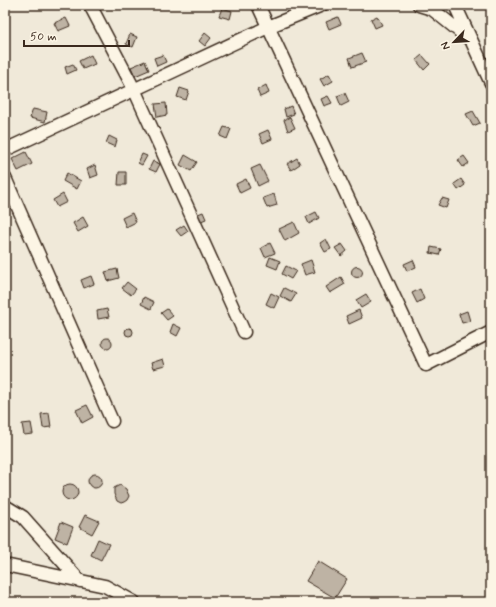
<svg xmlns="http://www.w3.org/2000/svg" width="496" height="607" font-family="Mynerve,sans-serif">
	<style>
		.building { fill: #beb3a4; stroke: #3b2a1e }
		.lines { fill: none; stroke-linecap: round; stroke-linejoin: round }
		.minor-casing { stroke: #3b2a1e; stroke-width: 15 }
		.minor { stroke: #fcf5e5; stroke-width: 12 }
	</style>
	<rect width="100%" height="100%" fill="#f0e9d9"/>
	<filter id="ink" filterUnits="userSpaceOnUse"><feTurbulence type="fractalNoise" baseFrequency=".025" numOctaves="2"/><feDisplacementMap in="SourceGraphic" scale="8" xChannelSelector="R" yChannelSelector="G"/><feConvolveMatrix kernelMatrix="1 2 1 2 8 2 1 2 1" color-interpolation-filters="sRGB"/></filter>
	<g filter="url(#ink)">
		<path class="building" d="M222,8L232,11L230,19L219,16Z
			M377,16L382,25L375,28L371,19Z
			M338,17L341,24L329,29L326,22Z
			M66,18L70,26L58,31L54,23Z
			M205,33L211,38L205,46L199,41Z
			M130,34L137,37L133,47L126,44Z
			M362,53L366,62L352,67L349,58Z
			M91,55L95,64L83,69L79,61Z
			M163,55L166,62L157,66L154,58Z
			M422,55L430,64L424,70L416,60Z
			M145,61L149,70L135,76L131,67Z
			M73,64L76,70L67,74L65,67Z
			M329,74L333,81L324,86L320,79Z
			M266,85L269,93L260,97L257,90Z
			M180,88L189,91L186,100L177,97Z
			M345,93L349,102L341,106L337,96Z
			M328,96L332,103L324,106L321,99Z
			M166,103L167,115L157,117L155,104Z
			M291,106L294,114L286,117L284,109Z
			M33,109L47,112L45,122L30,118Z
			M473,111L480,123L473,126L466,114Z
			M290,117L295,128L288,131L284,120Z
			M224,127L231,129L227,139L220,136Z
			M268,130L272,139L263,143L259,134Z
			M109,136L117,140L115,147L106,143Z
			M26,152L32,164L18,171L12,159Z
			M142,154L147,156L142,165L138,163Z
			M185,155L197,162L191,171L180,165Z
			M464,156L469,163L463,167L458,160Z
			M297,158L300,164L291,170L287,164Z
			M153,161L160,164L156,172L149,169Z
			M95,165L98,175L90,178L87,169Z
			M260,165L268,181L258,186L251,169Z
			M119,172H126V185H118Z
			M67,173L81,181L77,189L63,181Z
			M246,179L250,188L240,193L236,184Z
			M461,179L465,185L458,190L454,184Z
			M63,194L67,202L57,207L53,200Z
			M274,194L277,205L267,208L263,198Z
			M442,198L449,200L446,208L438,205Z
			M203,212L206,219L196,223L193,216Z
			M316,212L319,218L309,224L306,217Z
			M132,213L136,222L126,227L122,218Z
			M83,217L88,226L78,232L73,223Z
			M294,222L299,233L285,241L279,229Z
			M184,225L188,231L181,236L176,230Z
			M326,239L331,249L325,252L320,243Z
			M270,243L275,253L265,257L261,248Z
			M342,244L347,251L341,256L335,248Z
			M431,247L441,249L439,255L430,253Z
			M270,257L280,261L277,269L267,265Z
			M311,260L315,272L305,275L301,264Z
			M413,260L416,267L407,271L404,264Z
			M286,266L296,271L291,279L282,274Z
			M351.5 272a5.5 5.5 0 1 1 11 0a5.5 5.5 0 1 1-11 0Z
			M117,269L119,278L108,281L105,272Z
			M91,276L94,284L84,288L81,280Z
			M341,277L345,284L330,293L326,287Z
			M127,282L136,289L131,295L122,288Z
			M284,288L296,294L291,302L280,296Z
			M420,289L424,299L417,303L412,293Z
			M271,293L279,297L274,308L266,304Z
			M366,294L371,302L361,308L356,300Z
			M144,297L154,302L151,309L141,304Z
			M107,309L109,317L98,319L97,311Z
			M167,309L173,316L167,320L161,313Z
			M359,310L362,318L349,324L346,316Z
			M467,311L470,321L462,323L459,314Z
			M173,324L181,328L177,336L170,332Z
			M125 332a4 4 0 1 1 8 0a4 4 0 1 1-8 0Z
			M102 343a5 5 0 1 1 10 0a5 5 0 1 1-10 0Z
			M163,359L165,366L153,369L151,363Z
			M87,405L93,417L82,423L76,410Z
			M49,413L51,427L43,428L41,414Z
			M31,423L33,434L24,435L22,424Z
			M88 481a7 7 0 1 1 14 0a7 7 0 1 1-14 0Z
			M62 492a8 8 0 1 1 16 0a8 8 0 1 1-16 0Z
			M120,485L126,489L129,496L127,500L124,502L121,503L117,501L114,494V488Z
			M85,515L99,521L92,534L79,527Z
			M61,522L73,527L67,543L55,538Z
			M98,539L109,544L101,560L91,555Z
			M318,561L347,579L335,598L306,581Z"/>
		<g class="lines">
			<defs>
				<path id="minor" d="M90,5L134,89L244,332
					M258,5L426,365L491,332
					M419,5L432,9L469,39
					M455,5L491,83
					M5,150L268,27L322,5
					M5,178L112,421
					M5,506L23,517L80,581
					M5,565L105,586L134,602"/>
			</defs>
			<use href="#minor" class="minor-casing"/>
			<use href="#minor" class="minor"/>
		</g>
	</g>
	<rect width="496" height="607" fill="none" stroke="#fcf5e5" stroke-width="20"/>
	<rect x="10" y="10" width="476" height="587" fill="none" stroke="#3b2a1e" stroke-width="1.5" filter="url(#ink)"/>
	<g transform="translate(454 42) rotate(245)" stroke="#fcf5e5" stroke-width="3" paint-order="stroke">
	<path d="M0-3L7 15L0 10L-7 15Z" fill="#3b2a1e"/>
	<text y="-6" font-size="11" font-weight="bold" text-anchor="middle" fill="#3b2a1e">N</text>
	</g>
	<path d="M24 40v6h105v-6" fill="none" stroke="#3b2a1e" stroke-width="2"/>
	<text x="30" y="40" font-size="12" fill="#3b2a1e" stroke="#fcf5e5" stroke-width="3" paint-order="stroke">50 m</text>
</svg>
